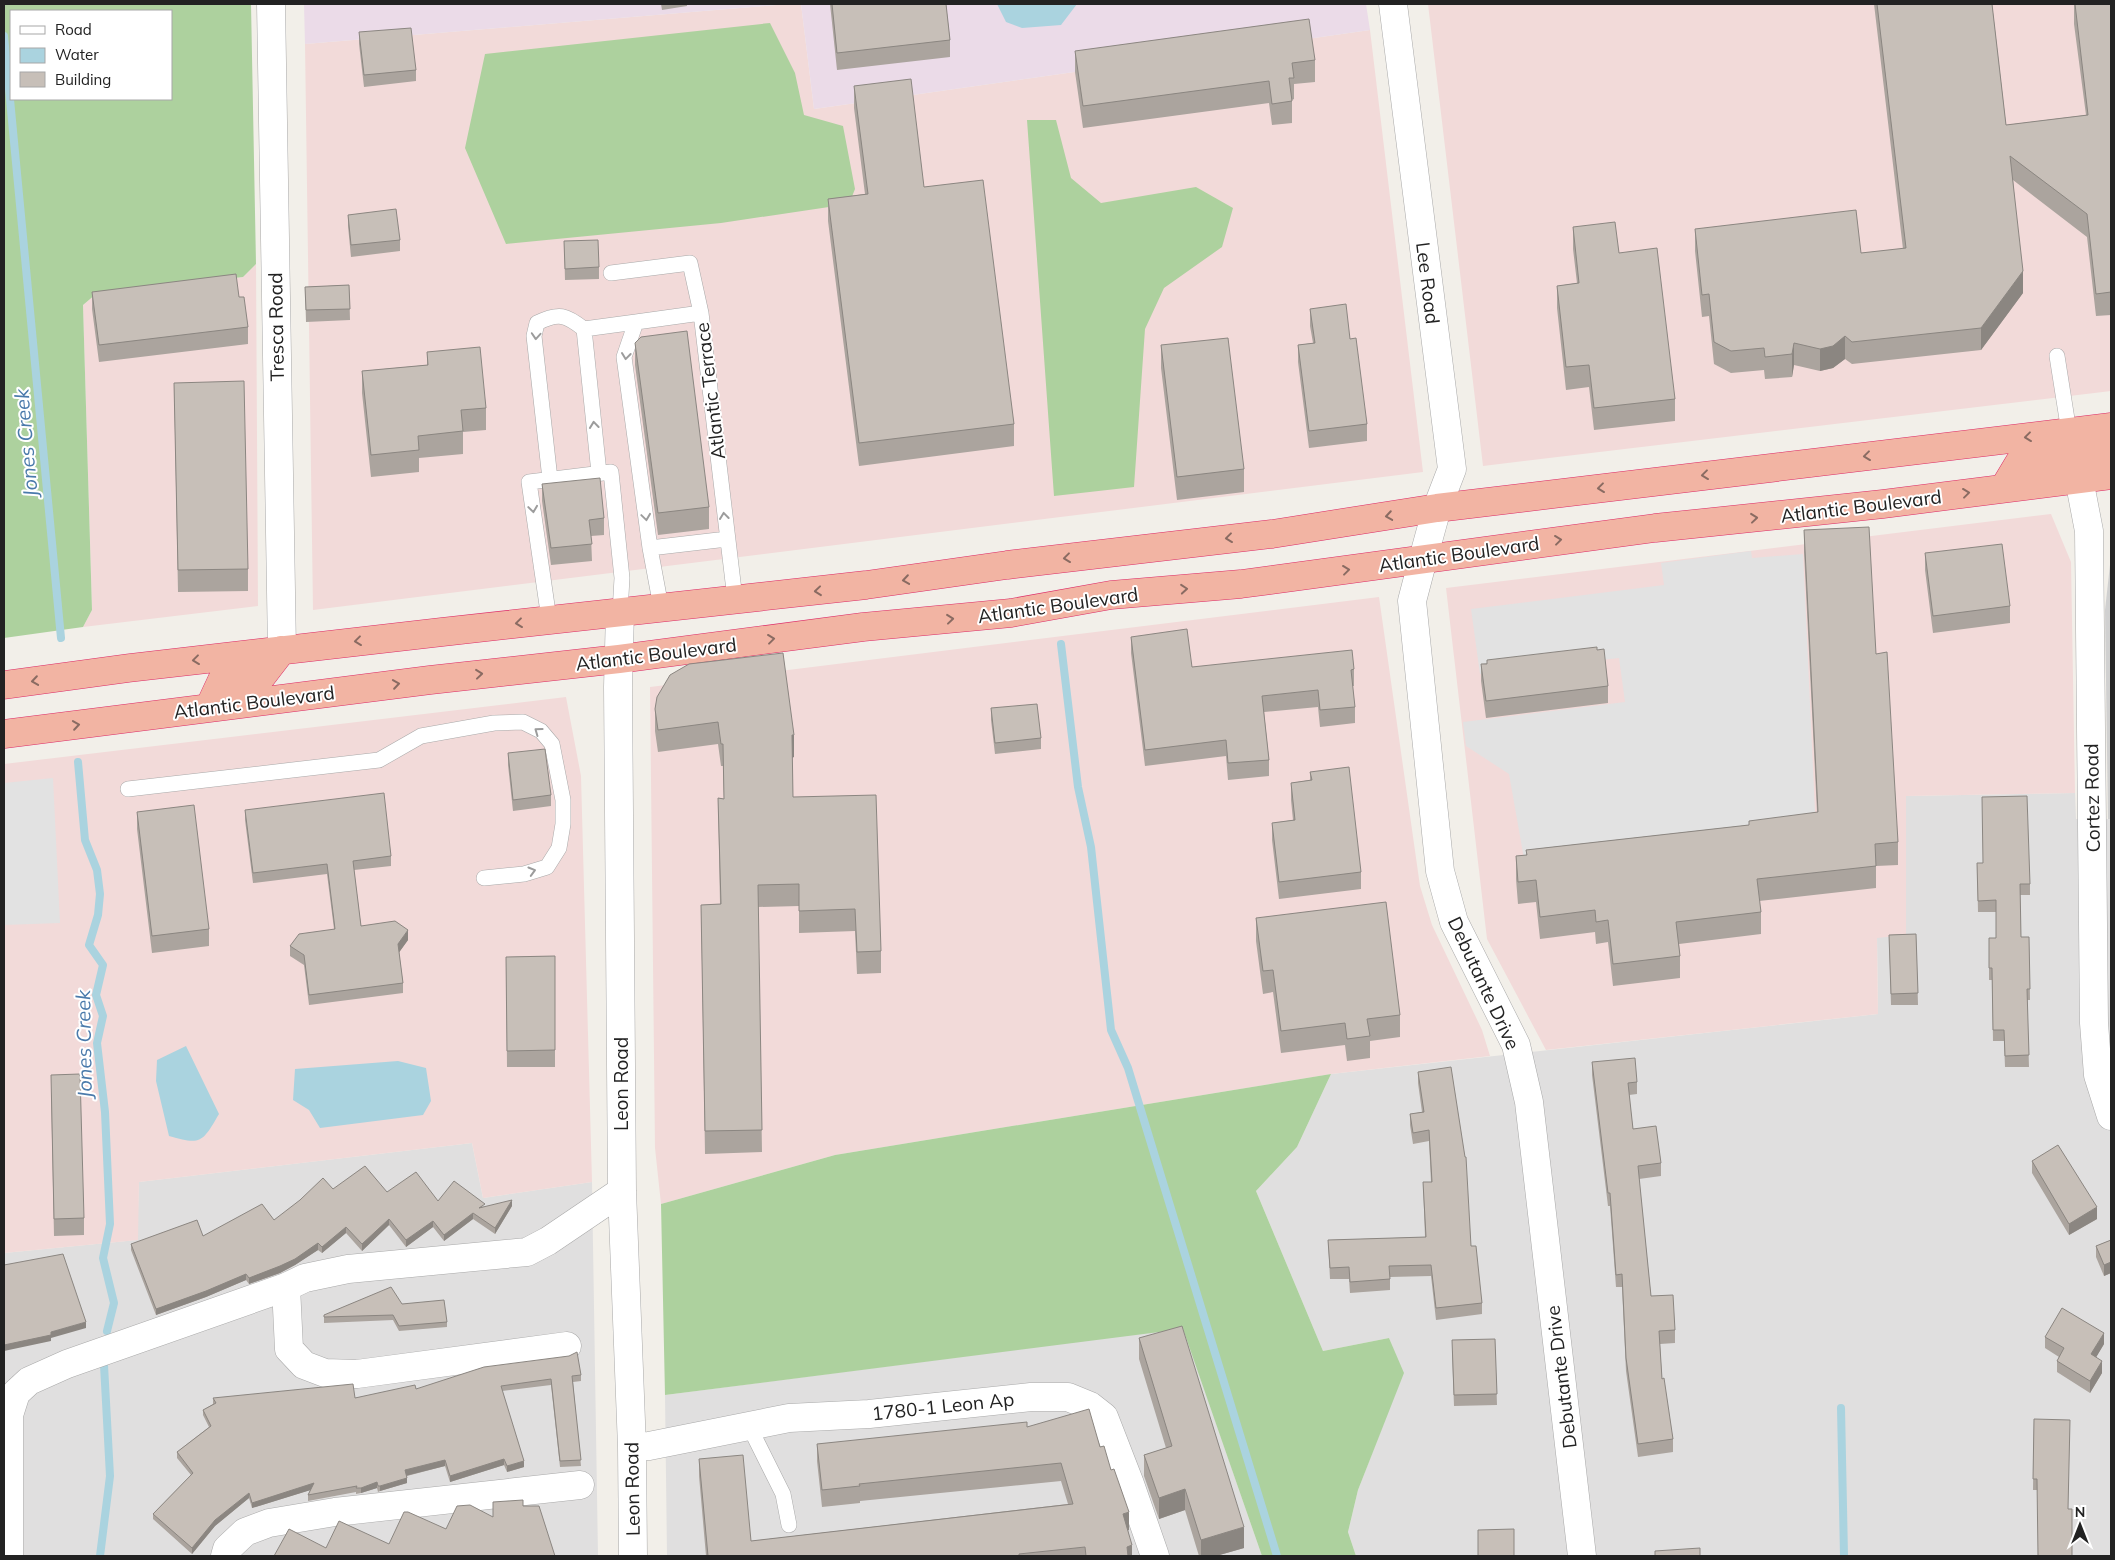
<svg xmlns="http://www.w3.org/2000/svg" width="2115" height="1560" font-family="Mulish,sans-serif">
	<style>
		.residential { fill: #e0dfdf }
		.commercial { fill: #f2dad9 }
		.industrial { fill: #ebdbe8 }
		.religious { fill: #d0d0d0 }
		.forest { fill: #add19e; fill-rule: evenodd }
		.parking { fill: #e2e2e2 }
		.water { fill: #aad3df }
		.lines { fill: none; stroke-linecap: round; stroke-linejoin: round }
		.stream { stroke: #aad3df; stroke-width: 8 }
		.service-casing { stroke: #a9a9a9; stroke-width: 16 }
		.minor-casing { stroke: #a9a9a9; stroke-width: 29 }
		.tertiary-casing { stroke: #a9a9a9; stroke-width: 29 }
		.trunk-casing { stroke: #dc2a67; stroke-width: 29 }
		.service { stroke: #fff; stroke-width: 15 }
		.minor { stroke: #fff; stroke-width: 28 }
		.tertiary { stroke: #fff; stroke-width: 28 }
		.trunk { stroke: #f2b4a3; stroke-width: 28 }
		.wall { fill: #aba49e }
		.shaded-wall { fill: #8b8681 }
		.building { fill: #c7bfb8; stroke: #8b8681 }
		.oneway { stroke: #9c9c9c }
		.oneway2 { stroke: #8a6b62 }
		.labels { text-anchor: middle; stroke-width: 4; stroke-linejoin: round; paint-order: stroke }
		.street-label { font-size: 19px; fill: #222; stroke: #fff }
		.water-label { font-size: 20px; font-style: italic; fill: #4a7aab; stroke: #fff }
	</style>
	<rect width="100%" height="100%" fill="#f2efe9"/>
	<path class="residential" d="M2075,793L2076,819H2111V1556H1356L1348,1532L1358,1490L1403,1373L1389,1338L1323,1351L1256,1191L1297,1147L1331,1074L1878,1014L1877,937L1906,934V796Z
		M472,1143L483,1198L592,1182L598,1556H4V1253L137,1240L139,1182Z
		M1183,1328L1262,1556H667L665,1395Z"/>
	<path class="commercial" d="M788,4H801L814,109L1370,30L1423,472L313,610L305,44Z
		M1428,4H2111V391L1483,466Z
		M256,264L258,606L83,627L92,610L83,305L96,294L243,277Z
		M2051,514L2071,562L2075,793L1906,796V935L1877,938L1878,1014L1546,1050L1487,939L1446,588Z
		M1379,597L1420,886L1432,925L1482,1030L1490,1056L1331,1074L835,1155L661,1204L655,1148L650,687Z
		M566,697L581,776L592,1182L483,1198L472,1143L139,1182L138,1240L4,1253V764Z"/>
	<path class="industrial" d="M304,4H788L305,44Z
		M801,4H1366L1370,30L814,109Z"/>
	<path class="religious" d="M2111,556V819H2108L2105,610Z"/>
	<path class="forest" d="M4,4H251L256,264L243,277L96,294L83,305L92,610L83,627L4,638ZM11,11H171V99H11Z
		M770,23L795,73L804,115L843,126L855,189L849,204L721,223L506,244L465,148L485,54Z
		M1027,120H1056L1071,178L1101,203L1196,187L1233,208L1222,247L1164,288L1145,329L1134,487L1054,496Z
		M1331,1074L1297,1147L1256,1191L1323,1351L1389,1338L1404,1373L1358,1490L1348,1532L1356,1556H1262L1183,1329L665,1395L661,1204L835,1155Z"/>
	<path class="parking" d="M1751,551L1752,558L1803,554L1816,833L1526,870L1509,774L1466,746L1463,722L1625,702L1619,658L1480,674L1471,609L1664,585L1661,563Z
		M53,778L60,923L4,925V783Z"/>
	<path class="water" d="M997,4H1077L1061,25L1022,28L1006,22Z
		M186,1046L219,1114C203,1141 202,1146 169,1136L156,1081L157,1060Z
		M398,1061L426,1068L431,1101L423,1115L320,1128L309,1110L293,1100L295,1069Z"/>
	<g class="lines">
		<path class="stream" d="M4,36L61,638
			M1061,644L1078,787L1091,847L1111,1030L1128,1068L1277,1556
			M78,762L85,840L97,870L100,894L98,915L89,945L103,965L96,995L103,1016L97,1043L105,1112L110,1224L103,1258L114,1303L107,1331
			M1841,1408L1844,1556
			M100,1556L110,1476L104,1365"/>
		<defs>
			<path id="service" d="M611,273L690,263L701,313L735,599
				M584,329L636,322
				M2057,356L2069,432
				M550,479L534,336L537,323C559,312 566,315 584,329L599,473
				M650,548L624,357L636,322L701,313
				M661,607L650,548L727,539
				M549,619L529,482L611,472L622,578L620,612
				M128,789L379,760L421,736L494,723L523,722L541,731L552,744L563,800V824L559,848L547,867L524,874L484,878
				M749,1426L783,1494L789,1525"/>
			<path id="minor" d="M271,4L282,650
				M1423,559L1412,601L1440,871L1454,922L1516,1045L1529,1102L1582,1556
				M620,612L618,687L622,1191L632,1447L633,1556
				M286,1287L289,1349L304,1365L325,1373L357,1374L567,1346
				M632,1447L649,1446L789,1418L869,1414L1031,1397H1068L1090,1406L1104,1417L1130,1484L1155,1556
				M9,1556V1415L16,1393L29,1381L67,1364L286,1287L305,1278L348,1269L527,1252L548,1241L622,1191
				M225,1556L227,1549L245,1532L269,1523L335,1512L580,1485"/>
			<path id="tertiary" d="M1393,4L1452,469L1437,508L1423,559
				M2079,479L2089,531L2094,1023L2098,1075L2111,1116"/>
			<path id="trunk" d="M2079,479L2077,460L2085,454L2111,450
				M2004,488L2019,463L2057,456L2067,449L2069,432
				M4,685L129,668L442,632L866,585L1007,565L1272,534L1437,508L2111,427
				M209,708L222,680L262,676L282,650
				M4,734L430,680L619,659L863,627L1011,613L1111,595L1241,584L1655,528L1883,504L2111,475"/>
		</defs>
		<use href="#service" class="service-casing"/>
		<use href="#minor" class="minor-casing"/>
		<use href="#tertiary" class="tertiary-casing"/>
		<use href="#trunk" class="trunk-casing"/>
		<use href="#service" class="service"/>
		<use href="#minor" class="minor"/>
		<use href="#tertiary" class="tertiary"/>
		<use href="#trunk" class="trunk"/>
	</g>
	<path class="wall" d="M661,4H687V6L662,10Z
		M830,4H946L950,40V57L837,70Z
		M1874,4H1992L2006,125L2086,115L2074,24V4H2111V315L2096,316L2087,237L2013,180L2023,293L1981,350L1852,364L1845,359L1833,368L1820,371L1794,365L1792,377L1765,379L1764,370L1731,373L1714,364L1709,316L1702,317L1695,251V229L1861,253L1903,249Z
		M359,32L416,70V81L364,87L359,44Z
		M1075,51L1315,60V82L1294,84V99L1292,100V123L1272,125L1269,103L1083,128L1075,72Z
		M854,86L924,187L1014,424V446L859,466L828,221V199L865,194L854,108Z
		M348,215L400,240V251L351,257L348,226Z
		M1573,227L1619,253L1675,399V421L1594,430L1589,387L1566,390L1557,308V286L1577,283L1573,249Z
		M564,241L599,267V279L565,280Z
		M349,285L350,320L306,322L305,287Z
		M92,292L239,297L248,327V344L99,362L92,309Z
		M1310,309L1367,424V441L1309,448L1298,362V345L1313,343L1310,326Z
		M635,343L709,507V529L658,535L635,365Z
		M1161,345L1244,469V492L1177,500L1161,368Z
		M427,352L486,408V430L463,432V454L419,458V472L371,477L362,393V371L427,365Z
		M174,383L248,569V591L178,592Z
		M542,484L604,518V535L591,536L592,561L551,565L542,501Z
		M1804,530L1876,654L1898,842V865L1876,866V888L1759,901L1761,912V934L1679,944L1680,956V978L1613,986L1608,942L1596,944L1595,932L1540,939L1536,902L1518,904L1516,879V856L1526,855V850L1749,825L1817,812L1804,552Z
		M1925,553L2010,606V623L1933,633L1925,570Z
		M1131,637L1192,667L1354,669V686H1352L1355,707V723L1320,727L1318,707L1264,712L1269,760V776L1228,780L1226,756L1145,766L1131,653Z
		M1597,650L1608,686V703L1486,718L1481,681V664Z
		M670,675L794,757H792L793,797L881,951V973L857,974L855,931L799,933V906L758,907L762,1152L705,1154L701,905L720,904L718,798L724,799L723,766H721L718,744L658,752L655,731V709Z
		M991,708L1041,738V749L995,754L991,720Z
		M508,753L551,795V806L513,811L508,765Z
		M1310,772L1361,872V889L1279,899L1272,840V823L1293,820L1291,800V783L1310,780Z
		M245,810L391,856V866L354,870L361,926L408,940L399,952L403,983V993L309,1005L304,965L290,956V946L334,929L327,874L253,883L245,820Z
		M137,812L209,929V946L152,953L137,829Z
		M1977,863L2030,884V895H2020L2021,937H2029L2030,1000H2027L2029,1067H2005L2004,1041H1993L1992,980H1989V938H1996V912H1978Z
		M1256,918L1400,1015V1037L1370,1041V1058L1347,1061L1345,1045L1281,1053L1273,992L1263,994L1256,941Z
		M1916,934L1918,1005H1891L1889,935Z
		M555,956V1067H507L506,957Z
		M1592,1062L1637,1082V1094L1629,1095L1633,1129L1661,1163V1176L1639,1179L1651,1296L1675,1330V1343L1660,1344L1662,1379L1673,1439V1452L1638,1457L1626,1371L1622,1287H1616L1610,1206H1608L1592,1075Z
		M1418,1072L1471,1246L1482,1303V1314L1436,1320L1431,1276L1390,1277V1290L1350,1293L1349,1279H1330L1328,1240L1425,1237L1423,1182H1431L1429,1141L1413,1144L1410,1125V1114L1422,1112L1418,1083Z
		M51,1092L84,1218V1235L54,1236Z
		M2032,1161L2097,1219L2069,1235L2032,1173Z
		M333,1189L387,1192L438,1201L485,1207L512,1206L495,1234L473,1219L444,1241L433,1227L406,1247L389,1225L362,1251L346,1233L322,1253L318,1250L295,1265L280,1273L249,1284L246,1280L206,1297L156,1315L131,1250V1244L203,1236L274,1220Z
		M2111,1240V1273L2104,1276L2096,1257V1246Z
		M402,1304L447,1322V1327L399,1331L393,1320L324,1323V1315Z
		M2045,1337L2104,1344L2096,1357L2102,1373L2090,1393L2057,1372V1361L2059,1357L2045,1348Z
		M1139,1338L1244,1548L1216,1556H1199L1185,1510L1159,1519L1144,1476V1455L1166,1448L1139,1359Z
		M1495,1339L1497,1405L1454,1406L1452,1351Z
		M581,1375V1381L573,1382L581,1466L560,1467L551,1385L502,1391L524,1467L507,1472L504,1465L450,1482L445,1466L407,1476V1483L380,1491L378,1492L377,1488L361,1493L356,1494V1492L308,1501V1495L310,1490L252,1508L249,1498L215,1526L192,1554L153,1519V1514L191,1475L177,1458V1452L209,1427L203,1415V1410L213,1404V1398H355L416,1389Z
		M2034,1419L2068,1509L2072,1556L2037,1490H2033Z
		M1027,1427L1100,1447L1111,1470L1129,1530H1128L1132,1556H706L699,1476V1459L751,1541L1068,1504L1061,1481L860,1501V1503L822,1507L817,1461V1444Z"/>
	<path class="shaded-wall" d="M2023,271V293L1981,350V328Z
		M1845,336V359L1833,368L1820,371V349Z
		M1794,343V365L1792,377V354Z
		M792,735H794V757L792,758Z
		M408,930V940L398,954V944Z
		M512,1200V1206L495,1234V1228Z
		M2097,1207V1219L2069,1235V1224Z
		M473,1213V1219L444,1241V1235Z
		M389,1219V1225L362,1251V1244Z
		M433,1221V1227L406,1247V1240Z
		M346,1227V1233L322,1253V1247Z
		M318,1243V1250L295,1265L280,1273L249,1284V1278Z
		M2111,1262V1273L2104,1276V1265Z
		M246,1274V1280L206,1297L156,1315V1309Z
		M86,1322V1328L51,1338V1341L4,1351V1345Z
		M2104,1333V1344L2091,1366V1354Z
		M2102,1361V1373L2090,1393V1381Z
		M504,1459V1465L450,1482V1476Z
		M445,1460V1466L405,1476V1470Z
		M524,1461V1467L507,1472V1466Z
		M407,1478V1483L380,1491V1486Z
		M377,1482V1488L361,1493V1488Z
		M314,1483V1489L252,1508V1503Z
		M1185,1489V1510L1159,1519V1498Z
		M249,1493V1498L215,1526L192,1554V1548L215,1520Z
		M1129,1512V1530L1123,1532V1514Z
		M1244,1527V1548L1216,1556H1201V1540Z
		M1132,1545V1556H1127V1547Z"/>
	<path class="building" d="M832,4H946L950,40L837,53Z
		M1877,4H1992L2006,125L2088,115L2075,4H2111V292L2096,294L2087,214L2010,156L2023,271L1981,328L1852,342L1845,336L1833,346L1820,349L1794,343L1792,354L1765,357L1764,348L1731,351L1714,342L1709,294L1702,295L1695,229L1856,210L1861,253L1906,248Z
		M1309,19L1315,60L1292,63L1294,78H1289L1292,101L1272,104L1269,81L1083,106L1075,51Z
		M411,28L416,70L364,75L359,32Z
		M911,79L924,187L983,180L1014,424L859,443L828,199L868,194L854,86Z
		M396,209L400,240L351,245L348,215Z
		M1615,222L1619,253L1657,248L1675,399L1594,408L1589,365L1566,367L1557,286L1579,283L1573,227Z
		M598,240L599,267L565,269L564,241Z
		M236,274L239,297H244L248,327L99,345L92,292Z
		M349,285L350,309L306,310L305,287Z
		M1346,304L1350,339L1356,338L1367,424L1309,431L1298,345L1315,343L1310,309Z
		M687,331L709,507L658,513L635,343L641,337Z
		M1228,338L1244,469L1177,477L1161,345Z
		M480,347L486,408L461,410L463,431L418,436L419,450L371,455L362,371L428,365L427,352Z
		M244,381L248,569L178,570L174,383Z
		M600,478L604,518L589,520L592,544L551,548L542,484Z
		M1869,527L1876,654L1887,652L1898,842L1875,844L1876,866L1757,879L1761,912L1676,922L1680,956L1613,964L1608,920L1596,922L1595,910L1540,917L1536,880L1518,882L1516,856L1527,855L1526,850L1749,825V821L1818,812L1804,530Z
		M2002,544L2010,606L1933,616L1925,553Z
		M1187,629L1192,667L1352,650L1354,669L1351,670L1355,707L1320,710L1318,690L1262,696L1269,760L1228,763L1226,740L1145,750L1131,637Z
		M1597,647V650L1604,649L1608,686L1486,701L1481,664H1487V660Z
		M783,653L794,735H792L793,797L876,795L881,951L857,952L855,909L799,911V884L758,885L762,1130L705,1131L701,905L721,904L718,798L724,799L723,744H721L718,722L658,730L655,709L657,697L670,675L689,664Z
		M1037,704L1041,738L995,743L991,708Z
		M545,749L551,795L513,800L508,753Z
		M1349,767L1361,872L1279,882L1272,823L1295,820L1291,783L1312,780L1310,772Z
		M384,793L391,856L353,861L361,926L395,921L408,930L398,944L403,983L309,995L304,955L290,946L299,934L335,929L327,864L253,873L245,810Z
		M2027,796L2030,884H2020L2021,937H2029L2030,989H2027L2029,1055L2005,1056L2004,1030H1993L1992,968H1989V938H1996V900L1978,901L1977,863H1983L1982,797Z
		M194,805L209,929L152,936L137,812Z
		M1386,902L1400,1015L1367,1019L1370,1036L1347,1039L1345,1023L1281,1031L1273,970L1263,971L1256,918Z
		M1916,934L1918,993L1891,994L1889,935Z
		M555,956V1050L507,1051L506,957Z
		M1635,1058L1637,1082L1628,1083L1633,1129L1656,1126L1661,1163L1638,1166L1651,1296L1673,1295L1675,1330L1659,1331L1662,1379L1664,1378L1673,1439L1638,1444L1626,1358L1622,1274L1616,1275L1610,1193H1608L1592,1062Z
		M1451,1067L1465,1157H1466L1471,1246H1476L1482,1303L1436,1308L1431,1265L1389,1266L1390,1279L1350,1282L1349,1267L1330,1268L1328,1240L1426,1237L1423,1182H1432L1429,1130L1413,1133L1410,1114L1424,1112L1418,1072Z
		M80,1074L84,1218L54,1219L51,1075Z
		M2058,1145L2097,1207L2069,1224L2032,1161Z
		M365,1166L387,1192L416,1172L438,1201L454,1181L485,1204L479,1208L512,1200L495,1228L473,1213L444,1235L433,1221L406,1240L389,1219L362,1244L346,1227L322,1247L318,1243L295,1259L280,1266L249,1278L246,1274L206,1291L156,1309L131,1244L197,1220L203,1236L262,1204L274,1220L300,1200L323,1178L333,1189Z
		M2111,1240V1262L2104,1265L2096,1246Z
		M63,1254L86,1322L51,1332V1335L4,1345V1265Z
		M391,1287L402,1304L444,1300L447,1322L399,1326L393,1315L324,1317V1315Z
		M2062,1308L2104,1333L2091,1354L2102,1361L2090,1381L2057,1361L2064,1348L2045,1337Z
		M1182,1326L1244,1527L1201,1540L1185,1489L1159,1498L1144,1455L1172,1446L1139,1338Z
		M1495,1339L1497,1394L1454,1395L1452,1340Z
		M577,1352L581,1375L572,1376L581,1460L560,1461L551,1379L501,1386L524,1461L507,1466L504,1459L450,1476L445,1460L405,1470L407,1478L380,1486H378L377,1482L361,1488H356L357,1486L308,1495L314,1483L252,1503L249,1493L215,1520L192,1548L153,1514L193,1473L177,1452L211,1426L203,1410L216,1403L213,1398L353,1384L355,1398L415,1385L416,1389L484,1367L569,1356Z
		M1089,1409L1100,1447L1104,1446L1111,1470L1114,1469L1129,1512L1123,1514L1132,1545L1127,1547L1128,1556H1086L1085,1547L1019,1554V1556H708L699,1459L743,1455L751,1541L1073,1504L1061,1463L859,1484L860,1486L822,1490L817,1444L1027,1422V1427Z
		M2034,1419L2070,1420L2068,1509H2072V1556H2038L2037,1479H2033Z
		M523,1500V1506H539L555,1556H274L289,1529L326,1548L339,1521L389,1544L404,1512H408L446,1529L457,1506L470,1505L493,1517V1502Z
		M1514,1529V1556H1478V1530Z
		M1700,1548V1556H1655V1551Z"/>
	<defs><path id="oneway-chevron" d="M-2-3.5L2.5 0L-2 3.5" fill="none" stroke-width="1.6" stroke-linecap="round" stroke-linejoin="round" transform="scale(1.25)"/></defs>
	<g class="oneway">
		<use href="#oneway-chevron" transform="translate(536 336) rotate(94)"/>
		<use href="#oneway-chevron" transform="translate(626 356) rotate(97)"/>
		<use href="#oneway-chevron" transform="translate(594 425) rotate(-96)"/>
		<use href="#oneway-chevron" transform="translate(533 509) rotate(82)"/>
		<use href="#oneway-chevron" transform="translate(724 516) rotate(-97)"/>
		<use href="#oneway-chevron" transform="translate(646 517) rotate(82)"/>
		<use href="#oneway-chevron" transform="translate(538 731) rotate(-144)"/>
		<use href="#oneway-chevron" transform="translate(532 871) rotate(-16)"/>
	</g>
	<g class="oneway2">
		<use href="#oneway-chevron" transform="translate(2028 437) rotate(173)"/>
		<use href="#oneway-chevron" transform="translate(1867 456) rotate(173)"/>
		<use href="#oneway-chevron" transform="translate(1705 475) rotate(173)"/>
		<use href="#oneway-chevron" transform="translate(1601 488) rotate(173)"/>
		<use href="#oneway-chevron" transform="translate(1966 493) rotate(-7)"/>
		<use href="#oneway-chevron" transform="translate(1389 516) rotate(171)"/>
		<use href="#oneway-chevron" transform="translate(1754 518) rotate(-6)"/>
		<use href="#oneway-chevron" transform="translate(1229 538) rotate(173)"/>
		<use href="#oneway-chevron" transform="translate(1558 540) rotate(-7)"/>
		<use href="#oneway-chevron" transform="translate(1067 558) rotate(173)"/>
		<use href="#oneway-chevron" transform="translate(1346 570) rotate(-7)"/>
		<use href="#oneway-chevron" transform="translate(906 580) rotate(172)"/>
		<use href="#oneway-chevron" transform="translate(1184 589) rotate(-5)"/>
		<use href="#oneway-chevron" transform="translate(818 591) rotate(174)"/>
		<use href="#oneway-chevron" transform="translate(950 619) rotate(-6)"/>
		<use href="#oneway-chevron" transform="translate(519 623) rotate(173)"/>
		<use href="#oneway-chevron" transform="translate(771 639) rotate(-7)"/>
		<use href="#oneway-chevron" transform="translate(358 641) rotate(173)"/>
		<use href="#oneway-chevron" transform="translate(196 660) rotate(173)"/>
		<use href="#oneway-chevron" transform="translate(479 674) rotate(-6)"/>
		<use href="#oneway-chevron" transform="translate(35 681) rotate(172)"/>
		<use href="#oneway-chevron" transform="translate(396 684) rotate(-8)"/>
		<use href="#oneway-chevron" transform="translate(76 725) rotate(-8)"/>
	</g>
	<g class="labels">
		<g class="street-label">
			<text transform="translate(1428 283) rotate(83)" y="7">Lee Road</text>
			<text transform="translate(276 327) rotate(-91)" y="7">Tresca Road</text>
			<text transform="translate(710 391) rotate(-97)" y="7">Atlantic Terrace</text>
			<text transform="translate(1861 506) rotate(-7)" y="7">Atlantic Boulevard</text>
			<text transform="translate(1459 554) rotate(-8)" y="7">Atlantic Boulevard</text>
			<text transform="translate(1058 605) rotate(-8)" y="7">Atlantic Boulevard</text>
			<text transform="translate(656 654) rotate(-7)" y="7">Atlantic Boulevard</text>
			<text transform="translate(254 702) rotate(-7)" y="7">Atlantic Boulevard</text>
			<text transform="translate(2092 798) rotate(-91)" y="7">Cortez Road</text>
			<text transform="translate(1484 983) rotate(65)" y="7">Debutante Drive</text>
			<text transform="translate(621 1084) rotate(-90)" y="7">Leon Road</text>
			<text transform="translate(1561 1377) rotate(-97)" y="7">Debutante Drive</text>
			<text transform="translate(943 1406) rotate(-6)" y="7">1780-1 Leon Ap</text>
			<text transform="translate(632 1489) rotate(-91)" y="7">Leon Road</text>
		</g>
		<g class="water-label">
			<text transform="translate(26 443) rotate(-95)" y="7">Jones Creek</text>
			<text transform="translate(84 1044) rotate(-91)" y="7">Jones Creek</text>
		</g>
	</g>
	<rect width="2115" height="1560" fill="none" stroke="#222222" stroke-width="10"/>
	<rect x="10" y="10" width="162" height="90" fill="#ffffff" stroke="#a7a7a7"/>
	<rect x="20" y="26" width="25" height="8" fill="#ffffff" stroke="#a7a7a7"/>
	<text x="55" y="35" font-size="15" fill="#222222">Road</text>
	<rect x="20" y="48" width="25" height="15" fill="#aad3df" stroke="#a7a7a7"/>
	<text x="55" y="60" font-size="15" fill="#222222">Water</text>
	<rect x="20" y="72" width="25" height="15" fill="#c7bfb8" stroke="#a7a7a7"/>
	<text x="55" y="85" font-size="15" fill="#222222">Building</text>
	<g transform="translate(2080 1525)" stroke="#ffffff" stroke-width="4" paint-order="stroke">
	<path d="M0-4L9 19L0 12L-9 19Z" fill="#222222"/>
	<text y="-8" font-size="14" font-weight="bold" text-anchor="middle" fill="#222222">N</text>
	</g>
</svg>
